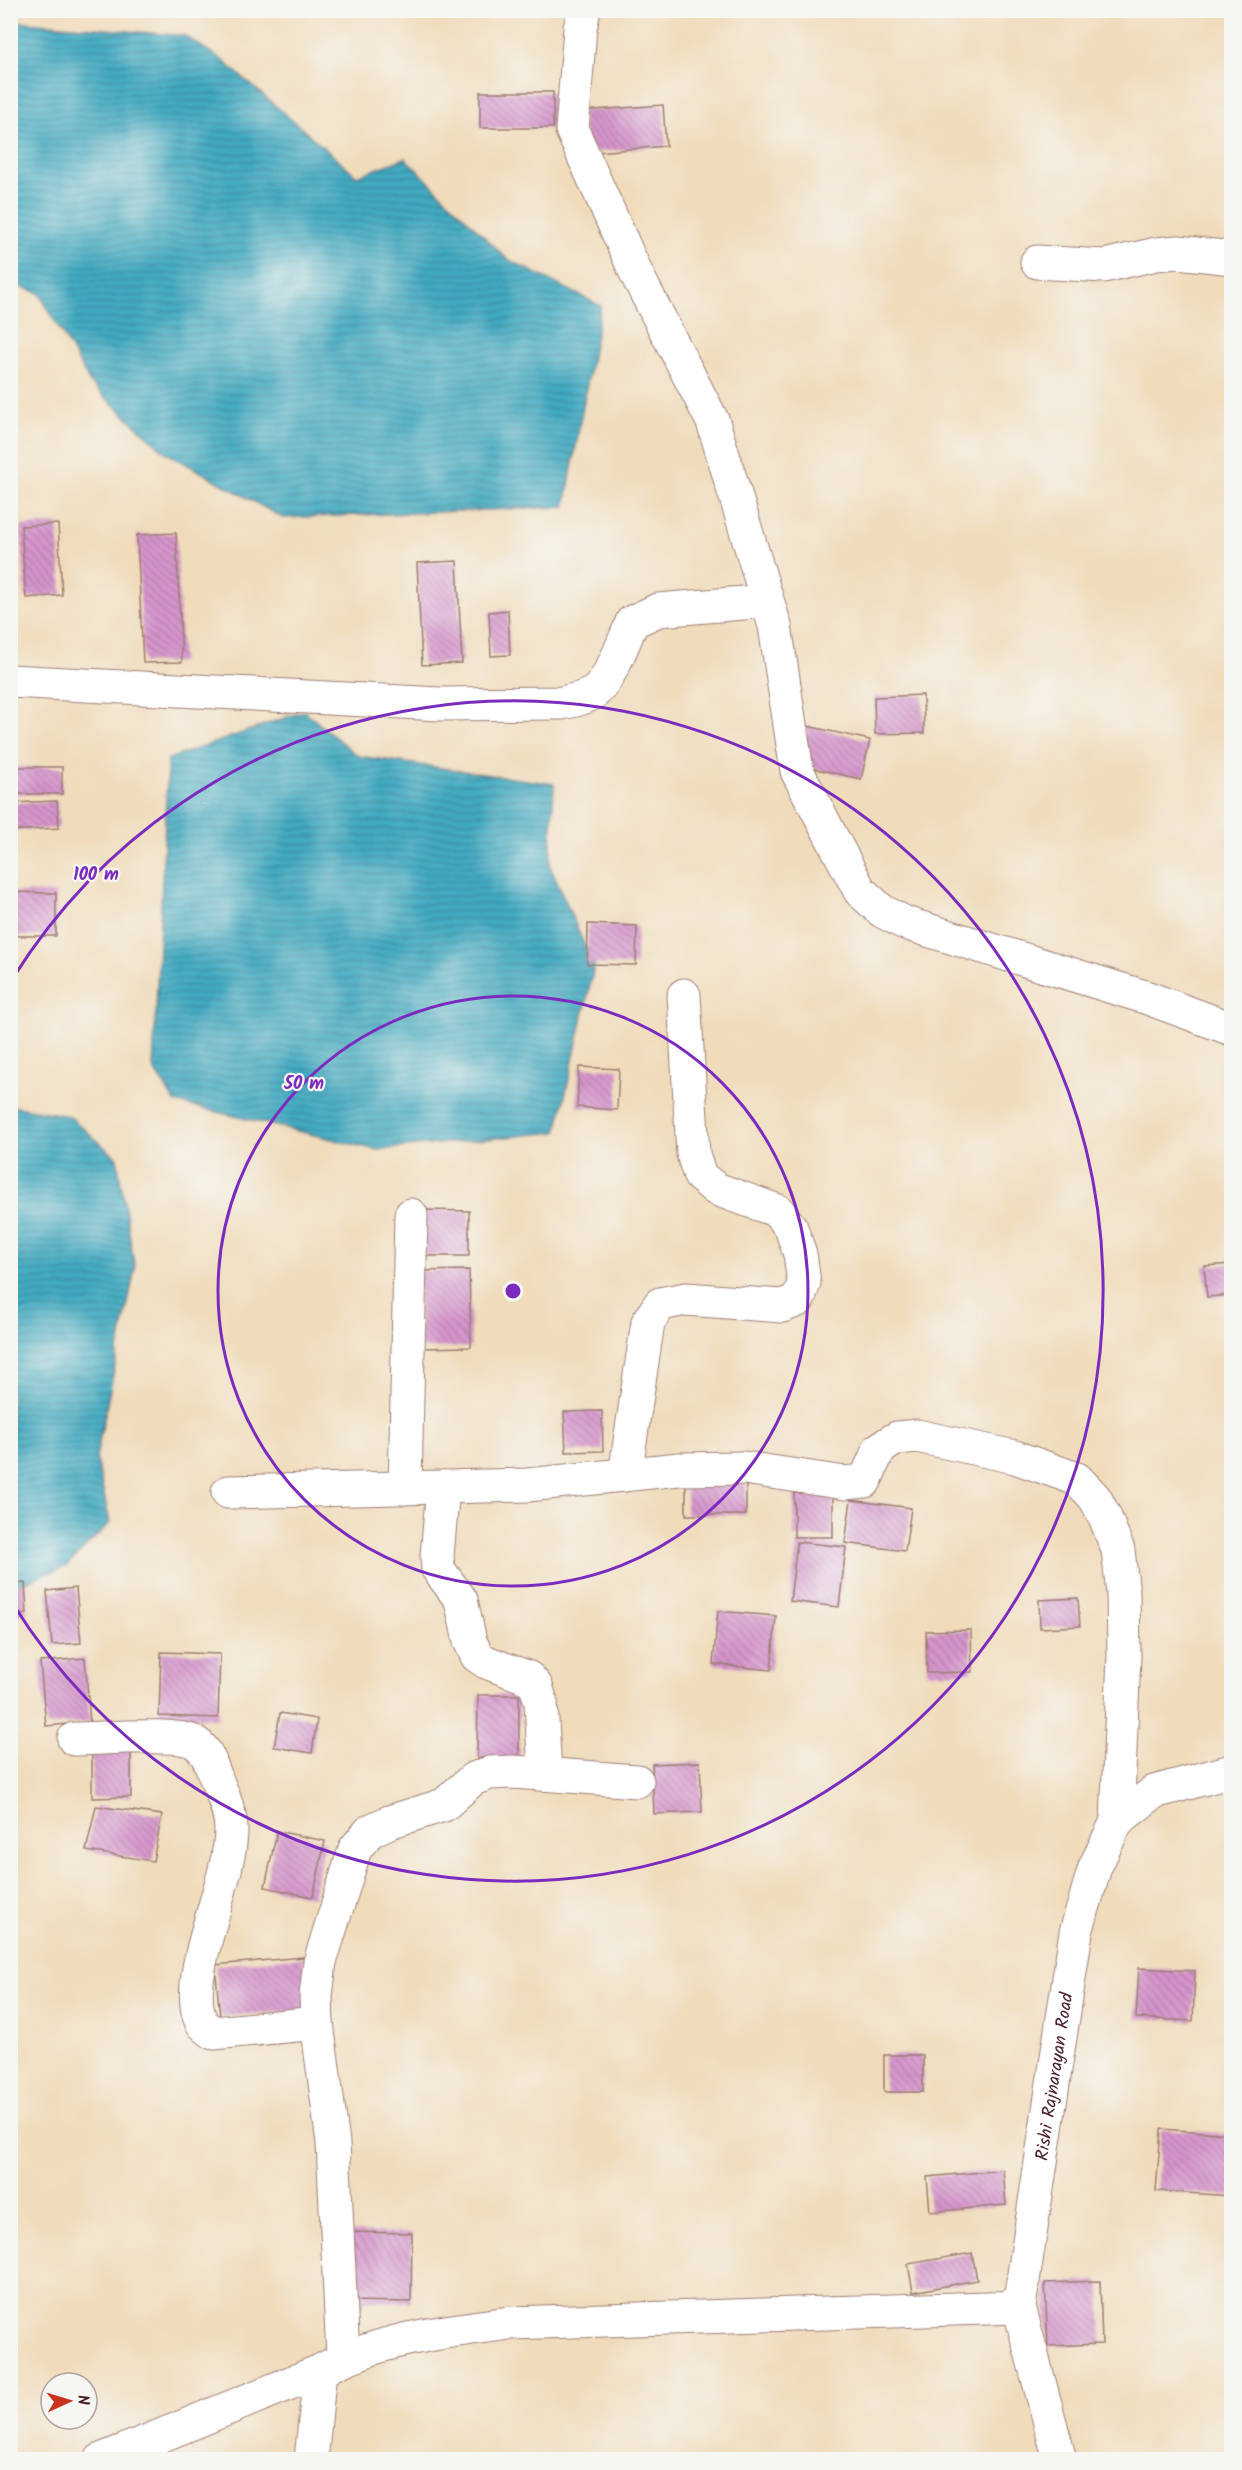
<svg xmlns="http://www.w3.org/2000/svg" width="1242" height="2470" font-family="Kalam,sans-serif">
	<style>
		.water { fill: url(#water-rules); stroke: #466476; stroke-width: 1.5 }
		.building { fill: url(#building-back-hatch) }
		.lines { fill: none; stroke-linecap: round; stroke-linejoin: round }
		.street-casing { stroke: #9d7e73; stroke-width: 35 }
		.secondary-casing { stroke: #9d7e73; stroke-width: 35 }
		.street { stroke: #fff; stroke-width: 33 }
		.secondary { stroke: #fff; stroke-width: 33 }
		.ring { fill: none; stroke: #7b2cbf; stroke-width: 3 }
		.labels { text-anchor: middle; stroke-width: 4.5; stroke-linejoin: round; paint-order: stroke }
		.street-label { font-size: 18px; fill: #4a1f2b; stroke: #f6f6f2 }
		.centre { fill: #7b2cbf; stroke: #f6f6f2; stroke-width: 3 }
		.ring-label { font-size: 18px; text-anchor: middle; font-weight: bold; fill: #7b2cbf; stroke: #f6f6f2; stroke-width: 4.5; stroke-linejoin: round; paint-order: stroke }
	</style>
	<defs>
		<pattern id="water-rules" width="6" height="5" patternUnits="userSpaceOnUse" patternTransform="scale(1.5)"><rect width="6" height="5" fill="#42aac1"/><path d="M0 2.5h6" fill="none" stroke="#398a9d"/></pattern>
		<pattern id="building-back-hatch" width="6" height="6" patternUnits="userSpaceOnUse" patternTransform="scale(1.5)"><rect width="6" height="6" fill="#d695cc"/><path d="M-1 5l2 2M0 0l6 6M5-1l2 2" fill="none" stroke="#b079a6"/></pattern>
	</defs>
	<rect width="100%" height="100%" fill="#f6f6f2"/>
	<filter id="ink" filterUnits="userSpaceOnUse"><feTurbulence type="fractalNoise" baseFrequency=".0167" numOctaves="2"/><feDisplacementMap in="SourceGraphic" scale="12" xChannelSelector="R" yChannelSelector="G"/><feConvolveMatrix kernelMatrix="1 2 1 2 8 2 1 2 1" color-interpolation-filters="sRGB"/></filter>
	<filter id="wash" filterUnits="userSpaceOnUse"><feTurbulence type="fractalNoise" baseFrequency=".008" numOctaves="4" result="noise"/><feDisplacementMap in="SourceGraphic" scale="24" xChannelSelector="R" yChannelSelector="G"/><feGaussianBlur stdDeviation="1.35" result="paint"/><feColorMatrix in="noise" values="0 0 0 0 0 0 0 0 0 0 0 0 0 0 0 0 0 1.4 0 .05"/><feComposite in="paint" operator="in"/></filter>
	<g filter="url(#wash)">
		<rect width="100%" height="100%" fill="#f0dcbb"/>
		<path class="water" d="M15,21L185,36L221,59L357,176L405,158L507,259L601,306L565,507L283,518L165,452L91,384L39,293L11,283L10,22Z
			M304,711L358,756L554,784L550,866L594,967L557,1132L377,1150L175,1102L153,1068L168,759Z
			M11,1106L69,1116L117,1158L135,1269L96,1457L110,1523L65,1567L11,1587Z"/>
		<g id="blocks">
			<path class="building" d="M480,92H553V128H480Z
				M663,105L666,146L585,153L582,111Z
				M58,524L62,595L26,598L21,526Z
				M176,533L182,662L143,663L137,535Z
				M457,561L462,663L422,665L417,563Z
				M508,610L510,655L491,656L489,612Z
				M923,695L924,733L875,734L874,697Z
				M807,726L870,740L861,779L798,765Z
				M10,767H62V794H10Z
				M57,801L59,828L10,831V803Z
				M10,892L56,893V936H10Z
				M588,924L637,926L636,965L587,964Z
				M579,1067L619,1069L617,1110L577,1107Z
				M424,1210L469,1211V1256H424Z
				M1232,1264V1295L1207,1297L1204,1266Z
				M469,1270L471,1347L420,1348L418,1271Z
				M602,1411L603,1451L566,1452L564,1412Z
				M746,1478V1515H686V1479Z
				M794,1493H833V1537H794Z
				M851,1500L911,1508L905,1551L845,1543Z
				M797,1542L846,1547L839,1607L790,1601Z
				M25,1583L27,1614L10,1615V1584Z
				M76,1588L81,1643L52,1645L47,1591Z
				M1078,1598L1080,1626L1040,1628L1039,1600Z
				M718,1611L776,1616L771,1670L713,1664Z
				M971,1630L972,1672L927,1673L926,1631Z
				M161,1652L220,1654L218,1718L159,1716Z
				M85,1658L90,1722L46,1726L40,1662Z
				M478,1695H519V1759L477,1758Z
				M280,1713L317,1719L312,1753L274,1747Z
				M92,1747H131V1797L92,1798Z
				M700,1762L702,1812L654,1814L652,1764Z
				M96,1806L162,1815L153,1861L86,1851Z
				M277,1831L325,1841L313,1897L265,1887Z
				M303,1957L308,2010L220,2017L215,1965Z
				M1139,1968L1195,1971L1193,2021L1136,2018Z
				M884,2055H923V2092H884Z
				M1161,2129L1232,2134V2196L1156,2191Z
				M1003,2170L1006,2205L930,2212L927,2177Z
				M346,2232L412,2233L411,2302L345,2301Z
				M972,2253L977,2280L913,2292L908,2264Z
				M1100,2281L1102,2344L1048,2346L1045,2283Z"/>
		</g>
	</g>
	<g filter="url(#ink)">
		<use href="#blocks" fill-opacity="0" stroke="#9d7e73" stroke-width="1.5"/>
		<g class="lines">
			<defs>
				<g id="street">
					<path d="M584,10L580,28L572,130L637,275L713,422L775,626L797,771L860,891L882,911L905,923L1148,998L1232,1029"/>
					<path d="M1037,262L1104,266L1156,254L1178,252L1232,258"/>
					<path d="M10,681L440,704L561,703C572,701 583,699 593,693C609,683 625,639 632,622L658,610L767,601"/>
					<path d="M625,1475L648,1322L660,1304L686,1299L782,1306L798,1300L804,1283L800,1254L791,1228L778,1211L716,1189L700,1176L693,1154L684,995"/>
					<path d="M443,1487L437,1556L438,1569L461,1600L470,1641L477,1656L486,1662L529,1678L536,1686L541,1702L545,1774"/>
					<path d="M405,1488L411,1215"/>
					<path d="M228,1492L528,1485L679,1469L744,1468L845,1483L865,1481L879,1449L897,1438L917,1436L1015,1457L1077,1479L1095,1498L1105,1517L1118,1550L1123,1593L1124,1657L1117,1821"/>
					<path d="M74,1739C98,1739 179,1732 196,1743C208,1751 211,1765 216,1778C222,1794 231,1812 231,1830C231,1882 181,1977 201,2021C203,2026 210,2030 214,2033L317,2023"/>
					<path d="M343,2358L333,2143L317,2023L316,1996L320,1962L355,1849L370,1831L389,1822L444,1805L473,1779L490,1773L513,1772L637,1781"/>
					<path id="s1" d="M101,2460L320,2371C377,2339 446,2331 510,2323L1019,2307L1076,1932L1095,1867L1117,1821L1154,1792L1232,1771"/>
					<path d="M311,2460L320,2371"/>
				</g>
				<path id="secondary" d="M1019,2307L1060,2460"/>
			</defs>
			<use href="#street" class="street-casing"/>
			<use href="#secondary" class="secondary-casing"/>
			<use href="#street" class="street"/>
			<use href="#secondary" class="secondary"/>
		</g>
	</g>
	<g class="ring">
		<circle cx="513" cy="1291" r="295"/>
		<path d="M13 978A590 590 0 1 1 13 1604"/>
	</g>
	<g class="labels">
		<g class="street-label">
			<text dy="6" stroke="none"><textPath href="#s1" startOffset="1176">Rishi Rajnarayan Road</textPath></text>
		</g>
	</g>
	<circle cx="513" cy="1291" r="9" class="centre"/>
	<g class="ring-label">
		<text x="96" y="880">100 m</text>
		<text x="304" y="1089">50 m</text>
	</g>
	<rect width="1242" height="2470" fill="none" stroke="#f6f6f2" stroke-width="36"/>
	<g transform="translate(69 2401) rotate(86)"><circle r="28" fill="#f6f6f2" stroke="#b1a0a2" stroke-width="1.5"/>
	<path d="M0-4.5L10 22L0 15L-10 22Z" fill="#c8321e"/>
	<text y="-9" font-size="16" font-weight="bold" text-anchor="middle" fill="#4a1f2b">N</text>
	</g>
</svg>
